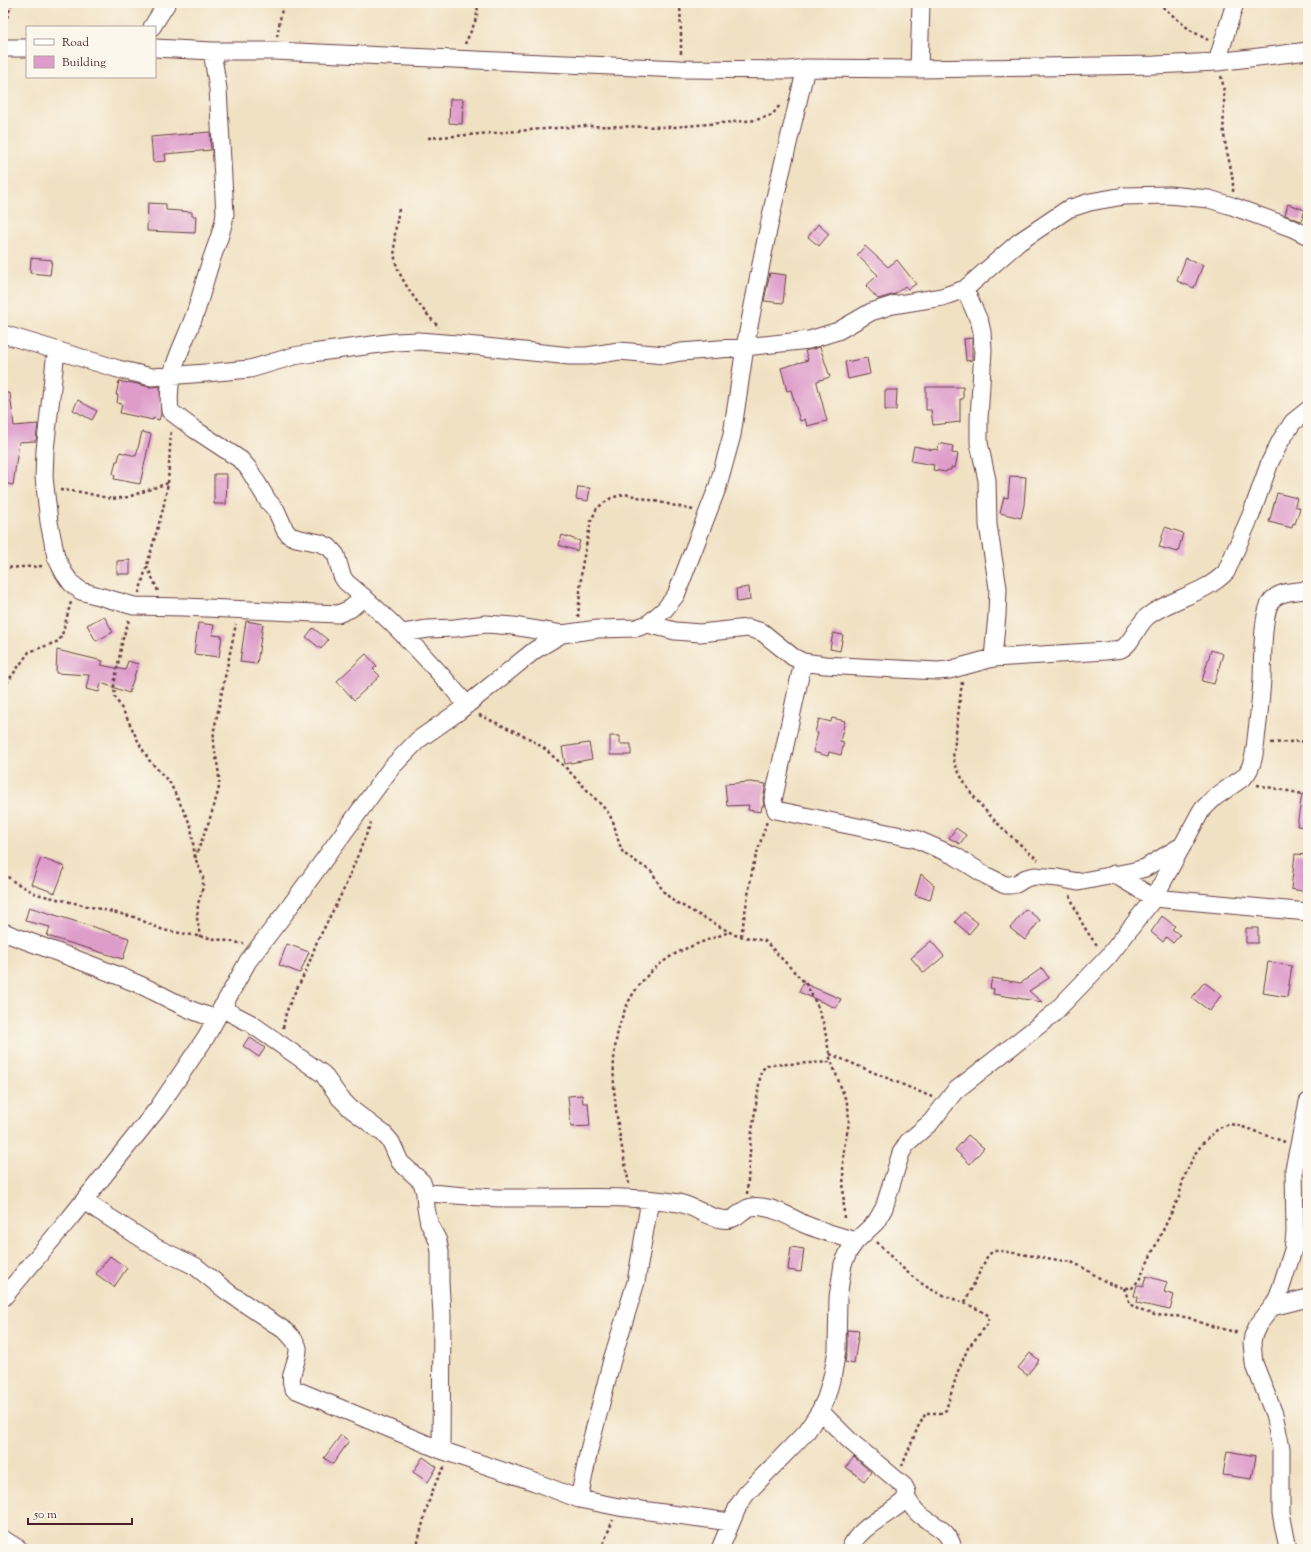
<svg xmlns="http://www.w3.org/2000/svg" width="1311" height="1552" font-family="'Sorts Mill Goudy',serif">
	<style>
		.building { fill: #de9ccb }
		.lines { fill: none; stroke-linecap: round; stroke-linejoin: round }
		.minor-casing { stroke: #633c42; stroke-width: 19 }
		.path { stroke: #633c42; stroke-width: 2.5; stroke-dasharray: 3 3; stroke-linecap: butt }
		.minor { stroke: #fff; stroke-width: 17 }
	</style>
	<rect width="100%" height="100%" fill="#fbf7ec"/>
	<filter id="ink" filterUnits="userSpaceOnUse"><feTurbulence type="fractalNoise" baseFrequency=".025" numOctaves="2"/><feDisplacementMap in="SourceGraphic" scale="8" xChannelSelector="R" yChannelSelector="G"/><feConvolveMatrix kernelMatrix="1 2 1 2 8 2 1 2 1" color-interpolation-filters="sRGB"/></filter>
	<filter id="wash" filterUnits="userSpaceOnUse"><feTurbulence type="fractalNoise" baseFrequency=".012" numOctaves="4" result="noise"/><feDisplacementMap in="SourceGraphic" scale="16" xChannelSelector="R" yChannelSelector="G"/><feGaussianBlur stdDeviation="0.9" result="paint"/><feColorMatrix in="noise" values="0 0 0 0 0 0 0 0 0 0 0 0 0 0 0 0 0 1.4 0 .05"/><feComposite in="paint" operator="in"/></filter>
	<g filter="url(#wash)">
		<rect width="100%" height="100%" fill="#f1e1c3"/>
		<g id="blocks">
			<path class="building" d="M450,99H463L462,124L449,123Z
				M210,132L211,150L165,154L166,161L153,162L151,137Z
				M148,203L166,204V210L192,212V216H196L195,233L147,231Z
				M1288,204L1305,210L1301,221L1285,215Z
				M818,224L829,234L819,246L808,237Z
				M865,246L888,267L897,260L916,284L908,289L905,286L895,294L878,299L866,286L878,275L857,255Z
				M31,258L52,260L50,275L30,273Z
				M1186,258L1203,265L1194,288L1177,281Z
				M770,273L786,275L783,303L764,301Z
				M972,338V360L966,361L964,339Z
				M820,347L830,377L817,381V383L827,421L807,426L805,419L800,421L791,390L787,391L781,368L808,360L805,351Z
				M867,358L870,374L848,379L845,362Z
				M119,381L127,383L128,382L150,387L160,386L161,414L159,420L153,418V420L120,413L122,404L117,403L118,395H116Z
				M926,387H963V399H960V422L933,425L931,410H926Z
				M885,390H897L896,410H885Z
				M3,393H10L14,426L38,424L36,441L19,442L13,485L3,483Z
				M78,400L97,411L92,420L73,410Z
				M142,432L151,434L140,484L114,479L115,475L113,474L116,461H118L120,452L136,456Z
				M939,443L953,446L952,453L958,454L955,468L951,467V470H947L946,472L933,470L934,465L911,461L914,446L933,450L934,449L938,450Z
				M214,474H227L226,504H214Z
				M1010,476L1026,477L1024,505L1021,518L1000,513L1004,497L1008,498Z
				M578,487L590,488L588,501L576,499Z
				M1277,493L1297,498L1295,506L1300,508L1295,524L1293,523L1292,528L1269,522Z
				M1165,527L1183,533L1178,552L1159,547Z
				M562,535L580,541L577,551L559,545Z
				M130,560V574H117V561Z
				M749,587L750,600L737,602L736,589Z
				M104,616L113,632L96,641L87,625Z
				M246,621L263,624L257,664L240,662Z
				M198,623L214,625L212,635L222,636L219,657L194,654Z
				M313,628L328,640L321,649L306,637Z
				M833,633L843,635L840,651L830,649Z
				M57,650L103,661L101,665L125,670L128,661L138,664L129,693L101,683L99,692L86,689L89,675L56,673Z
				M1211,650L1223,654L1214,684L1202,681Z
				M366,654L377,666L373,669L380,676L354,700L337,681Z
				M832,718L845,721L840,741L844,742L841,755L829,752L828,756L813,752L818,733L815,732L819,719L831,722Z
				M610,736H620V744H631V755H610Z
				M589,743L592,759L565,764L562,747Z
				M750,782L766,784L763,799L764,806H762L761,812L748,810L749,805L727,806L725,784Z
				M1302,794L1308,795V827L1297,826Z
				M956,828L966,835L960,844L949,838Z
				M1295,854L1308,855V892L1291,889Z
				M41,858L65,867L55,893L31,884Z
				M921,874L934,885L930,900L915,895Z
				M29,907L129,938L123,959L47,936L50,927L25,921Z
				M1026,909L1040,920L1025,940L1010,928Z
				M964,912L978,923L969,934L955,922Z
				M1162,916L1175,926L1172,929L1180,935L1173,943L1166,937L1163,942L1151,932Z
				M1246,928H1258V943H1246Z
				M931,941L944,956L924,973L911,958Z
				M287,944L309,952L300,973L279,965Z
				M1268,962L1292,966L1287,997L1263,993Z
				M1042,968L1049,978L1029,991L1042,1002L993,994L994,989L990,988L992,978L1021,983Z
				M1204,982L1221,995L1210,1011L1192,998Z
				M803,983L841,999L836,1008L799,992Z
				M249,1037L265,1048L259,1057L243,1046Z
				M582,1095L583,1103H588L590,1126L571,1127L568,1096Z
				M968,1135L984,1148L970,1164L955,1150Z
				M791,1247L804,1249L801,1272L788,1270Z
				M110,1256L127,1268L114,1287L96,1274Z
				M1146,1276L1167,1282L1164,1292L1174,1295L1170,1310L1137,1303L1138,1297L1134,1296L1137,1285L1143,1287Z
				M847,1330L859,1331L854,1364L845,1362L847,1350Z
				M1030,1353L1039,1360L1027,1375L1018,1368Z
				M341,1435L349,1441L333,1464L324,1458Z
				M1227,1451L1256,1456L1252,1479L1223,1475Z
				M423,1457L437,1467L428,1482L413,1472Z
				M854,1457L871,1472L864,1481L846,1467Z"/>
		</g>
	</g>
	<g filter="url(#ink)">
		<use href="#blocks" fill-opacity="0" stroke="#633c42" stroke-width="1"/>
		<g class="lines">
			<defs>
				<path id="minor" d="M152,27L167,3
					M3,48H27
					M155,48L212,51H274L680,69L789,70L806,68L919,69L1155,65L1217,62L1308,51
					M212,51L218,89L225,214C223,232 215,247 210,264C205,279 201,296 196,311C184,347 165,371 170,411L194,429L241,460L248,468L268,501L276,510L285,530L289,535L296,538L320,543L329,547L336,555L342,576L346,582C391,619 430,661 467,705
					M1217,62L1235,3
					M919,69L921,3
					M965,289L980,323L982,332L983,350L979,419V443L987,480L988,525L998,588L997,615L993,658
					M3,334L118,369L152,377L206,373L250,369L294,356L312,353L395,342L418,341L457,344L570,356H587L619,351L665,355L681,352L745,347L809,340L838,331L871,312L893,305L942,297L965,289L1019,242L1068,209L1090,202L1124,196L1169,195L1209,199L1232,206L1292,228L1308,236
					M56,351L45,450L44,477L49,522L56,557L64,573L71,583L81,591L134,606L184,607L338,614L350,609L364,597
					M648,624L675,631L700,633L748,628L762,632L793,657L803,662L825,665L878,668L938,671L949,670L993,658L1106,651C1111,650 1117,650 1121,649C1132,644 1138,623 1148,616C1172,598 1205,594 1226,572L1251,515L1270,462L1281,440L1293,422L1308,410
					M403,633L428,629L455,628L486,624L513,626L562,634
					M803,662L773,801L776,810L916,839L955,856L987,876L1005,885H1010L1016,884L1026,878L1035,876L1058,878L1078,882L1134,871L1145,868L1183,845
					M1114,874L1154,898L1308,912
					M3,932C48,949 94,965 138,984C164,995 188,1012 216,1018
					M221,1008L250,1023L323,1074L340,1098L351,1109L384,1134L391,1142L400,1162L422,1182L425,1193L426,1208L429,1223L438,1241L440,1252V1282L442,1315L441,1450
					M425,1193C451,1194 478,1198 504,1198C562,1199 621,1194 679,1203C694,1206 706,1217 721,1219C741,1223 739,1203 762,1207C778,1209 790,1217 804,1224C821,1231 839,1236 856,1241
					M84,1201L155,1247L195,1266L229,1293L287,1332C291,1337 297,1342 298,1348C299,1362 286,1376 294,1389L441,1450L535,1482L579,1499L619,1507L730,1522
					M3,1298L70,1218L158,1108L206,1037L248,961L285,913L391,768L418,740L458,712L535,650L562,634L598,629L636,628L648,624L665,609L676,595L718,486L732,435L745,347L763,254L774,202L806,68
					M1272,1307L1308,1298
					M820,1411L850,1441L904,1486L907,1492L905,1500C888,1516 859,1526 850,1549
					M906,1497C910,1504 914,1510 920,1515C934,1526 949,1529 953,1549
					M579,1499L589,1450L612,1360L636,1282L650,1200
					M3,1539L19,1549
					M720,1549L738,1506L746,1494L807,1431L820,1411L826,1398L833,1373L837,1350L838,1297L843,1264L849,1251L856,1241L876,1222L884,1208L901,1153L908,1142L931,1122L955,1091L1052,1015L1108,957L1154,898L1201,811L1214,798L1244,777C1255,765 1255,746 1257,731C1259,714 1261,696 1262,679C1263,662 1261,611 1273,599C1282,591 1297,591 1308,590
					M1288,1549L1281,1513V1448L1274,1414L1254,1363L1252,1343L1253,1336L1258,1325L1272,1307L1278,1297L1293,1250L1295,1233L1294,1169L1308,1102"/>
			</defs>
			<use href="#minor" class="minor-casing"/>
			<path class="path" d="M680,3L681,33V55
				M1158,3L1190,30L1208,40
				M3,29L12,3
				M277,37L283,3
				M465,44C470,32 480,17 477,3
				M1221,76C1227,96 1222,114 1224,134C1226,154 1234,172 1233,192
				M428,138L582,126L675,127L756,120L772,115L780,105
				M399,209C396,225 393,242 395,258C397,278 425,314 439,327
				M60,490L81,492L112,499L128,497L168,483
				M147,566L158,591
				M3,568L44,566
				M139,593L163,509L168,483L171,430
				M578,617L582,566L591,521L597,508L611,498L625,494L693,510
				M129,620L123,638L114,685L115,697L126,716L140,745L149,760L170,783L191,826L195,858L203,876V887L198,904L197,918L200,937
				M962,682L953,758C967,800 1006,832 1038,860
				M3,688L29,652L59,641L62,635L71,602
				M479,715L527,737L545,749L567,769L607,811L613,821L619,843L623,853L652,872L663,891L672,900L735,935L765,941L806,984L817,1005L824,1025L830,1058L848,1106L849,1123L844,1148L843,1164L844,1221
				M1271,743L1308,741
				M1257,785L1308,795
				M195,858C202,840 209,822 215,803C216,797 219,791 219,785C220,766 212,749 214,730L236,624
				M3,873L13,881L36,894L134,917L163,930L239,943H244
				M1070,895C1077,915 1085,931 1098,946
				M741,936L753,866L767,821
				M283,1028L286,1013L292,998L307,969L316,944L344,889L371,823
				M830,1054L932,1097
				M629,1184C614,1107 591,1011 667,959C684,947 709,940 729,932
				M747,1194L751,1138L761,1071L767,1065L832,1062
				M877,1242C891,1257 909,1276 927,1287C947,1299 970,1302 989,1316L987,1325L968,1348L958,1371L946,1410L942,1413H926L918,1427L902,1466
				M1124,1288L1130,1304L1139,1310L1155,1315L1187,1317L1204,1324L1239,1333
				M965,1302L988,1255L994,1251H1002L1071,1262C1093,1270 1106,1289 1132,1288L1139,1280L1179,1197L1183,1180L1194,1155L1203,1143L1219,1128L1230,1124L1240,1126L1285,1142
				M416,1549C424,1521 429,1490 445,1466
				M601,1549L613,1520"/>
			<use href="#minor" class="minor"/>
		</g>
	</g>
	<rect width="1311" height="1552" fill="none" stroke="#fbf7ec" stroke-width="16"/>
	<rect x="26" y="26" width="130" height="52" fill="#fbf7ec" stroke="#b4a19f"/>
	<rect x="34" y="39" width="20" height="6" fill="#ffffff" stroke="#b4a19f"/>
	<text x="62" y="46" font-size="12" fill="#4a1f2b">Road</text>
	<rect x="34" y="56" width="20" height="12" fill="#de9ccb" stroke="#b4a19f"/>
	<text x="62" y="66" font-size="12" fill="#4a1f2b">Building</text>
	<path d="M28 1518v6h104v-6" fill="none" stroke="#4a1f2b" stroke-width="2"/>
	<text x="34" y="1518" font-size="12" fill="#4a1f2b" stroke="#fbf7ec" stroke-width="3" paint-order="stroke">50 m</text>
</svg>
